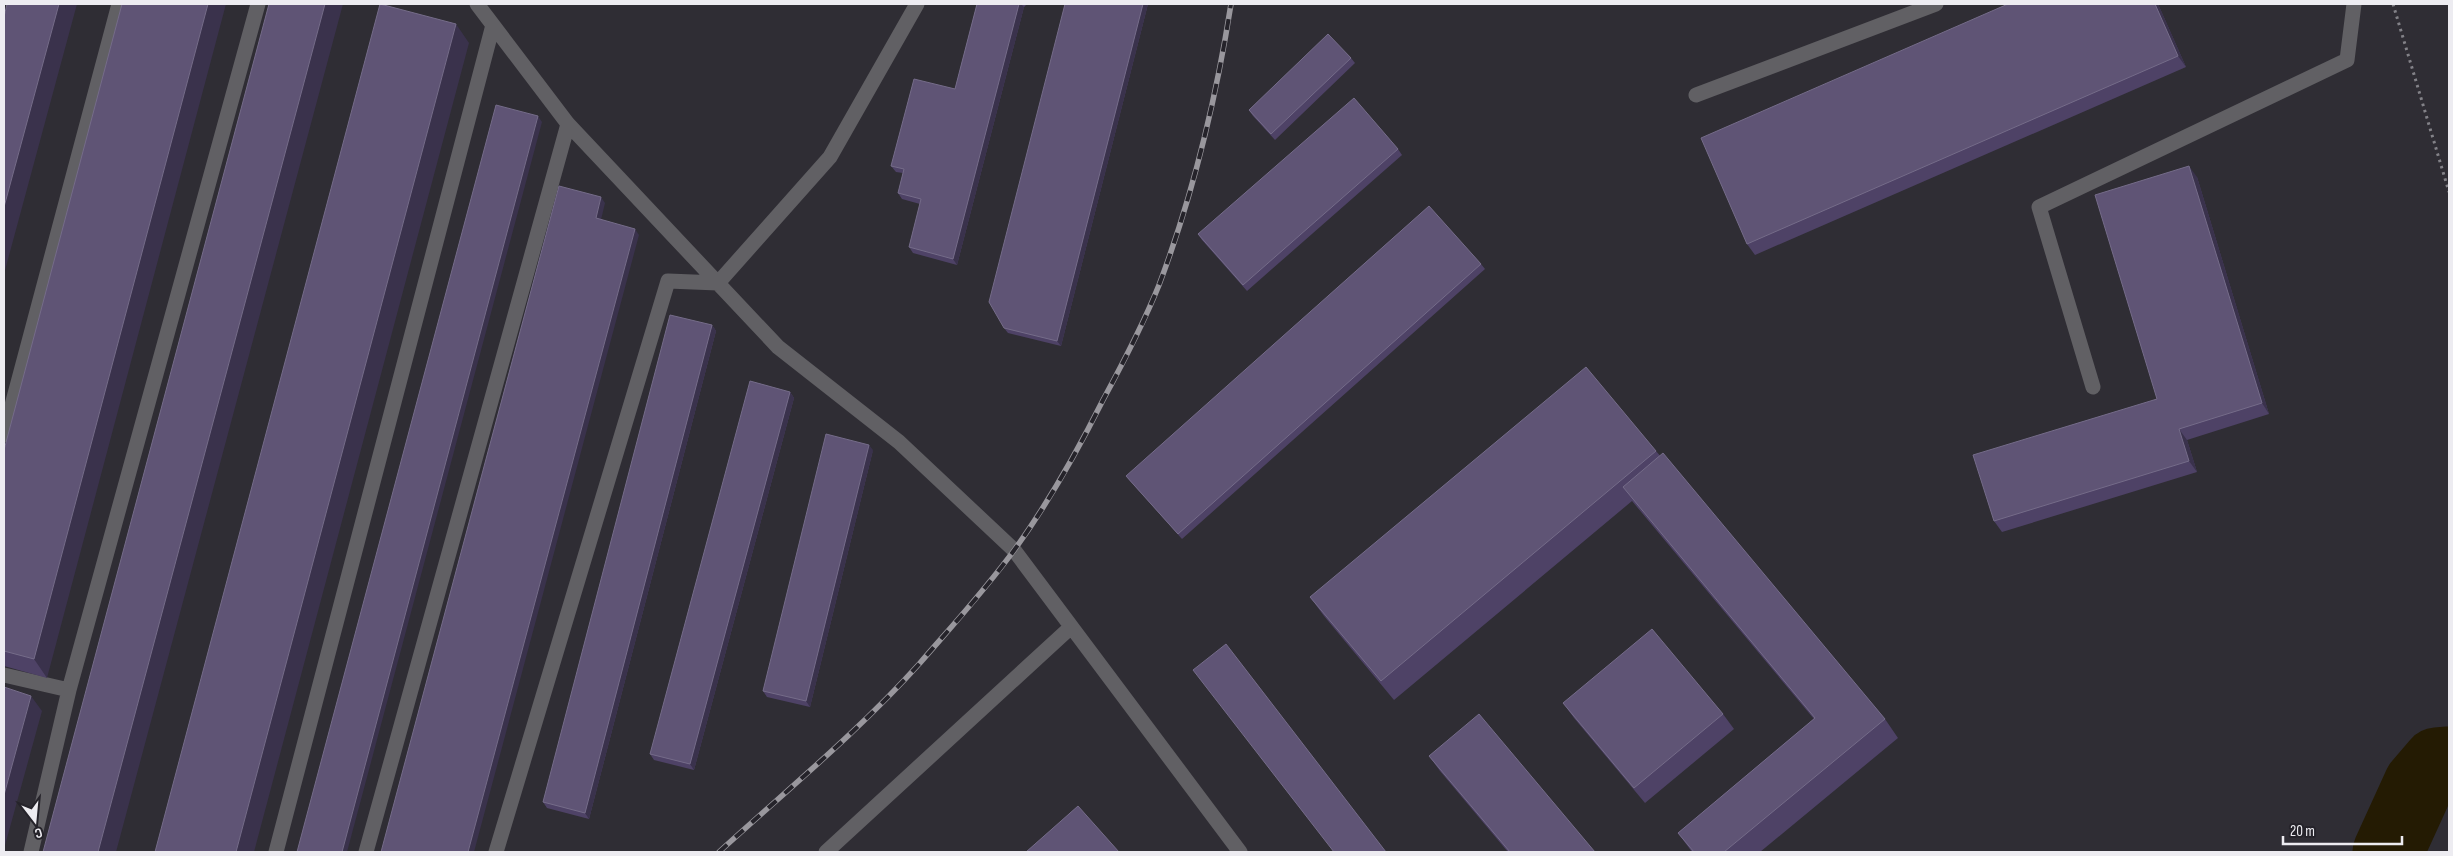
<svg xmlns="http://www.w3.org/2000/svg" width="2453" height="856" font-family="'Sofia Sans Condensed',sans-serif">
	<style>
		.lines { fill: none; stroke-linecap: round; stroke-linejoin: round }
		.river { stroke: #241b03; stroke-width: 71 }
		.path { stroke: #838288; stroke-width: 3; stroke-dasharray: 2.5 4; stroke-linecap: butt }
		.lane { stroke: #616064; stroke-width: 15 }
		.rail-casing { stroke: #99979d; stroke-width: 5.5 }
		.rail { stroke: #25232a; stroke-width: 4; stroke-dasharray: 11; stroke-linecap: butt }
		.wall { fill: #4e4266 }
		.shaded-wall { fill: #3a324c }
		.building { fill: #5f5475; stroke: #756c89 }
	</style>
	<rect width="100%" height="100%" fill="#2f2d34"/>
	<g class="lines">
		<path class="river" d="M2388,852L2419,784L2437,763L2449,762"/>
		<path class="path" d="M2393,4L2449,192"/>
		<path class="lane" d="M477,4L568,124L778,347L899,442L1014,550L1240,852
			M1696,95L1936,4
			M2093,387L2039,207L2347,60L2354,4
			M4,435L119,4
			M4,675L69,690
			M31,852L69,690L258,4
			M276,852L493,25
			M366,852L568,124
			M496,852L668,281L718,283L830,157L917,4
			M826,852L1071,627"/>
		<defs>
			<path id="rail" d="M719,852C787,790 859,731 920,663C952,626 986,589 1015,549C1049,502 1077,452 1103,400C1123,363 1143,325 1159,285C1193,195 1216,99 1231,4"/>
		</defs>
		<use href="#rail" class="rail-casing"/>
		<use href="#rail" class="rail"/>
	</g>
	<path class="wall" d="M977,4H1027L1024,7L957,265L913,253L909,247L920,204L902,199L898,193L903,173L896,172L891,166L955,89Z
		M1065,4H1148L1061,346L1008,333L1004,328Z
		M2158,4L2186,67L1755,255L1747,244Z
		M1351,58L1355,63L1275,140L1253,116L1249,110Z
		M1398,149L1402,155L1247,291L1202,240L1198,234Z
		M2197,177L2269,414L2187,440L2197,472L2002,532L1994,521L2157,399Z
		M1481,264L1485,269L1182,539L1130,481L1126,476Z
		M712,325L716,331L589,819L547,808L543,802Z
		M790,392L794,398L694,770L654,760L650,754Z
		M4,450L47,678L4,666Z
		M873,450L810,707L767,697L763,691Z
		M1656,451L1885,719L1898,738L1760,852H1692L1678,833L1814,719L1632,501L1394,700L1324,616L1310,597Z
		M1563,703L1723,714L1734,729L1645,803L1574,718Z
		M1429,756L1595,852H1508L1440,771Z"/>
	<path class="shaded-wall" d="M59,4H77L4,274V207Z
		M208,4H226L47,678L34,659Z
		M325,4H343L116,852H98Z
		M1019,4H1021L1024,7L957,265L953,259Z
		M1143,4H1148L1061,346L1057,341Z
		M2155,4H2158L2186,67L2178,56Z
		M456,24L469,43L254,852H236Z
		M538,116L542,122L347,852H342Z
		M2189,166L2197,177L2269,414L2262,403Z
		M601,197L605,203L600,224L596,218Z
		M635,229L639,235L474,852H468Z
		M712,325L716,331L589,819L585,813Z
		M790,392L794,398L694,770L690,764Z
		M2179,429L2187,440L2197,472L2189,461Z
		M869,445L873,450L810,707L806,701Z
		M31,696L42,711L4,849V795Z"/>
	<path class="building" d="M7,4H59L4,207V17Z
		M122,4H208L34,659L4,651V450Z
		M269,4H325L98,852H43Z
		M380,4L456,24L236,852H155Z
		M977,4H1019L953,259L909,247L921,199L898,193L904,169L891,166L914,79L955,89Z
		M1065,4H1143L1057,341L1004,328L989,302Z
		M2008,4H2155L2178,56L1747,244L1701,138Z
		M1328,34L1351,58L1271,134L1249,110Z
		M1354,98L1398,149L1243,285L1198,234Z
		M496,105L538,116L342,852H297Z
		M2189,166L2262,403L2179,429L2189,461L1994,521L1973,455L2157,399L2095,195Z
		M559,186L601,197L596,218L635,229L468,852H381Z
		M1429,206L1481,264L1178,534L1126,476Z
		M670,315L712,325L585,813L543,802Z
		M1586,367L1656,451L1381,681L1310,597Z
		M750,381L790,392L690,764L650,754Z
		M826,434L869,445L806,701L763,691Z
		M1663,453L1885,719L1724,852H1694L1678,833L1815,718L1623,487Z
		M1652,629L1723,714L1634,788L1563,703Z
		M1226,644L1386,852H1334L1193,670Z
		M4,687L31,696L4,795Z
		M1479,714L1595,852H1510L1429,756Z
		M1078,806L1119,852H1026Z"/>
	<rect width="2453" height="856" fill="none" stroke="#edecf1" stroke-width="10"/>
	<g transform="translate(35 821) rotate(164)" stroke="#25232a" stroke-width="4" paint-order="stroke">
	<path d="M0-4L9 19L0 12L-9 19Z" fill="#edecf1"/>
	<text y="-8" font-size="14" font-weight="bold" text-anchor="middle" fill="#edecf1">С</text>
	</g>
	<path d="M2283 836v8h119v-8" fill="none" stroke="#edecf1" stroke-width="2.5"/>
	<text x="2290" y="836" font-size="15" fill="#edecf1" stroke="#25232a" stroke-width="4" paint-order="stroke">20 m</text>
</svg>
